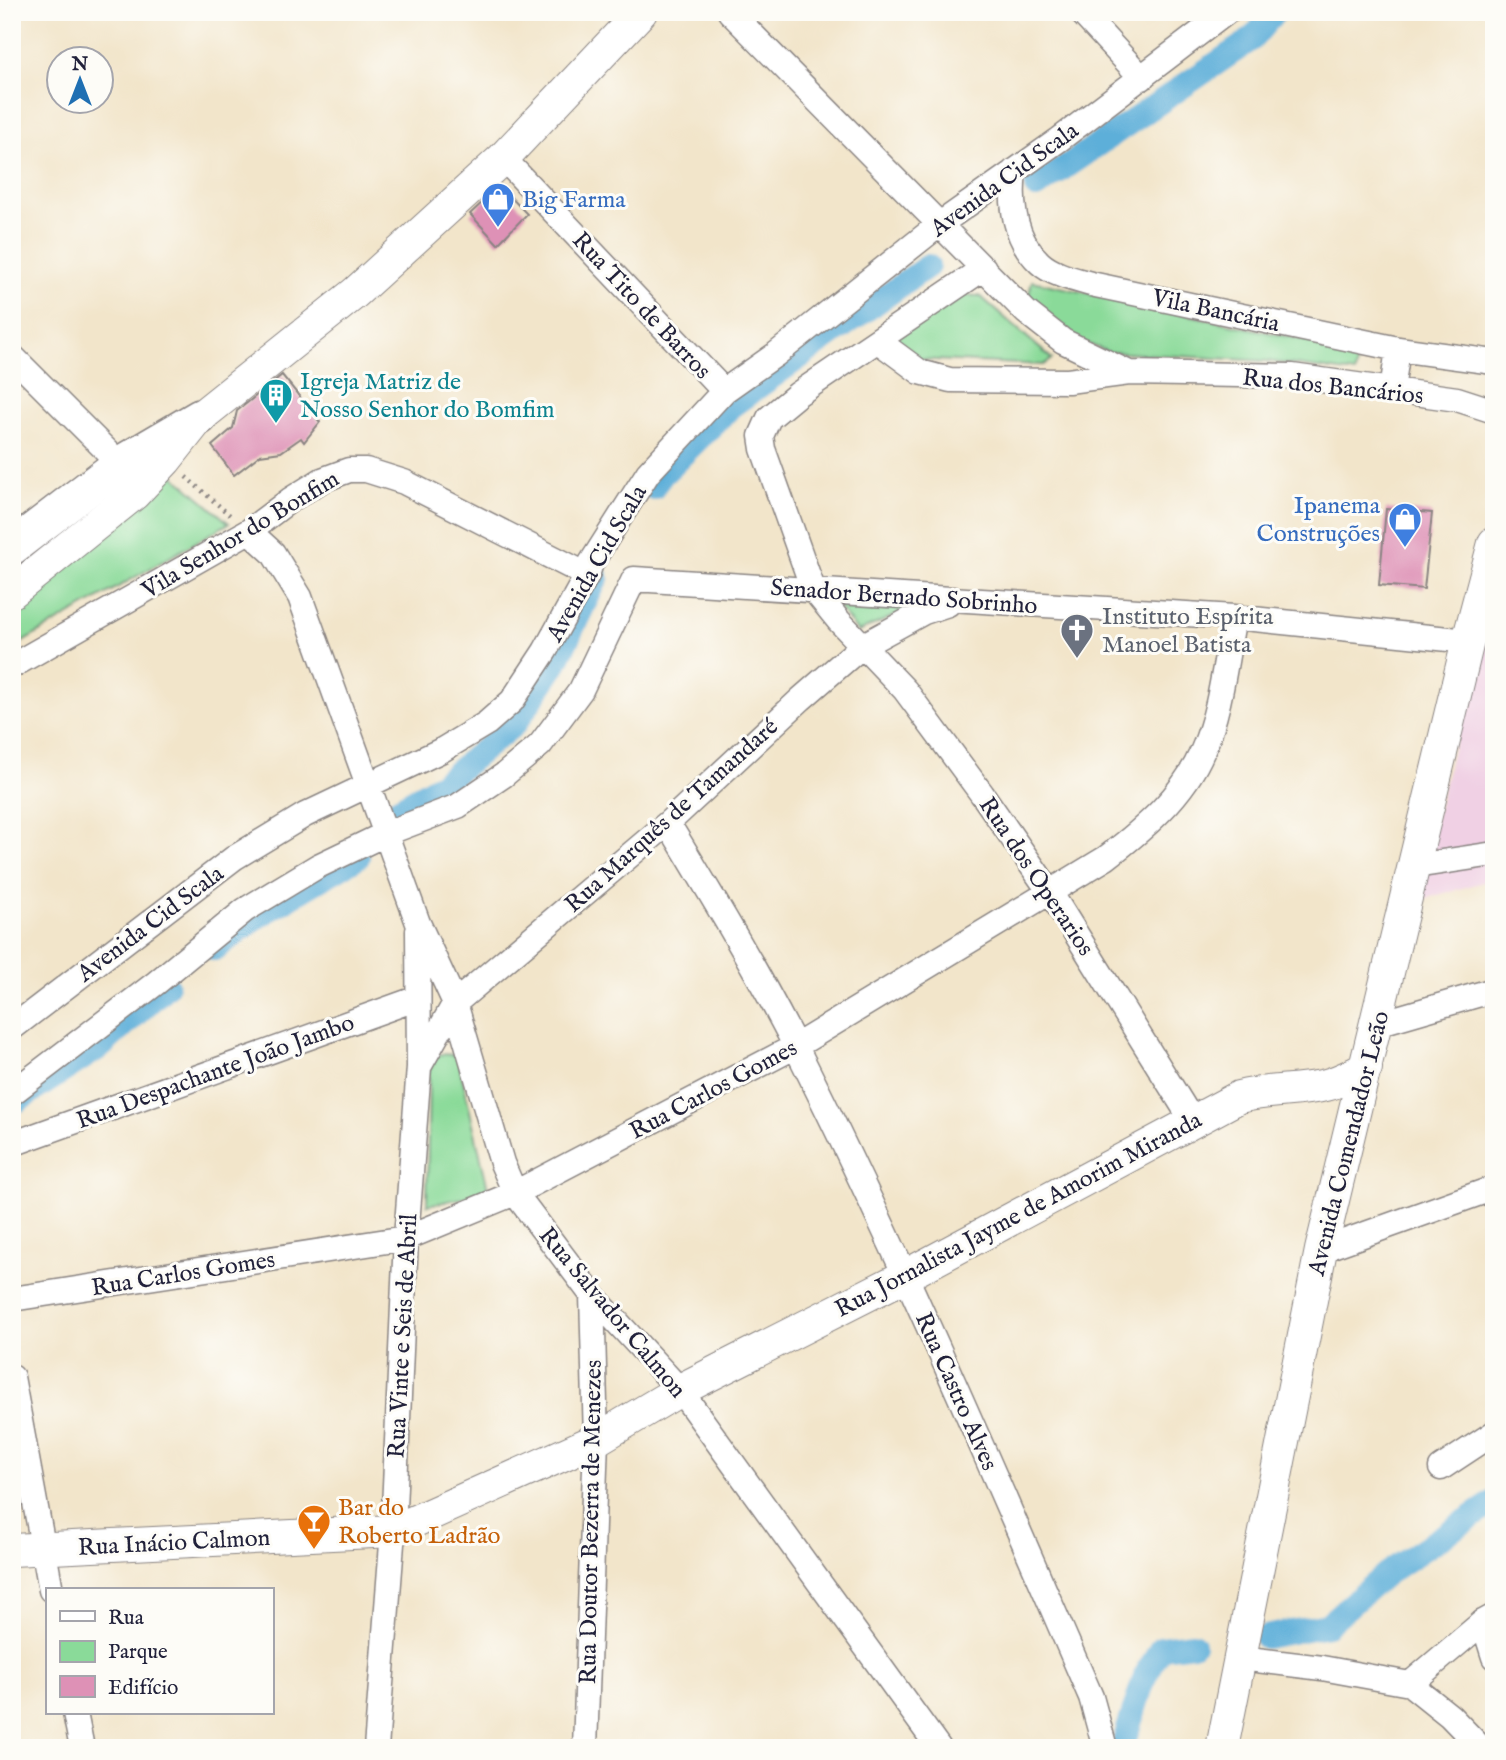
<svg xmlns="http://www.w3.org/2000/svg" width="1506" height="1760" font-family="'IM FELL English',serif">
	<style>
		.built { fill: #f0d0e4 }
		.green { fill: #8ada99; stroke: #567e6a; stroke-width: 2 }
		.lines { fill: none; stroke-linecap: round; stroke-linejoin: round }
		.canal { stroke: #5dafd9; stroke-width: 24 }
		.building { fill: #de91b6 }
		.minor-casing { stroke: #8a8482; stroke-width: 27 }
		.major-casing { stroke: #8a8482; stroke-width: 34 }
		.highway-casing { stroke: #8a8482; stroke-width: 38 }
		.path { stroke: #8a8482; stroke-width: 4.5; stroke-dasharray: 2 5; stroke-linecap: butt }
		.minor { stroke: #fff; stroke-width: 24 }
		.major { stroke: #fff; stroke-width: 32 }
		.highway { stroke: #fff; stroke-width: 35 }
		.labels { text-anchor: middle; stroke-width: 6; stroke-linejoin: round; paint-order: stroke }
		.street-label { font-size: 24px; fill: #22223b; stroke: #fdfcf7 }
		.shop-label { font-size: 24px; fill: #366cbe; stroke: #fdfcf7; text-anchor: start }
		.culture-label { font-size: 24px; fill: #0d838f; stroke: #fdfcf7; text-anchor: start }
		.worship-label { font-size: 24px; fill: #5b616d; stroke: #fdfcf7; text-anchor: start }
		.food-label { font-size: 24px; fill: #c56008; stroke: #fdfcf7; text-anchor: start }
	</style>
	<rect width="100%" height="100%" fill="#fdfcf7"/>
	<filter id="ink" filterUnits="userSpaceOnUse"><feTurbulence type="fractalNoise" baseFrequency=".0143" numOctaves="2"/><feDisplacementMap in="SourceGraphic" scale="14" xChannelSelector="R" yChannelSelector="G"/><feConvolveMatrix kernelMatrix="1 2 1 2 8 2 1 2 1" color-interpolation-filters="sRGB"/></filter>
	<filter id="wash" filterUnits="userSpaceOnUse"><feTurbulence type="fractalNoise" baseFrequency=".00686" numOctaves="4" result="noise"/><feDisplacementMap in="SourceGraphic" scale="28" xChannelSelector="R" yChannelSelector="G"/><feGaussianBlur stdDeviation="1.57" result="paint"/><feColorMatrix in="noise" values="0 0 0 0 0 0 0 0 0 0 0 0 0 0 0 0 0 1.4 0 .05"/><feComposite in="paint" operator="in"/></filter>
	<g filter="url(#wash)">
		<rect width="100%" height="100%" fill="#f2e5ca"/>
		<path class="built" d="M1494,590V879L1424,899L1420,879Z"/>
		<path class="green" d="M1032,281L1359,352L1355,373L1266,361L1108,352L1052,329L1027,302Z
			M962,295L980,296L1052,359L1043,365L914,359L898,348L896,334Z
			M171,473L229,523L12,648V605Z
			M835,603L903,607V612L858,632Z
			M439,1054L457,1055L489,1193L427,1205L429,1070Z"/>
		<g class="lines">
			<path class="canal" d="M1036,187L1252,39L1275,12
				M653,488L660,477L733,405L928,266
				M394,811L443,783L515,724L555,665L597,578
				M215,949L259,916L358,857
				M19,1100L102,1046L167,986
				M1265,1637L1327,1625L1386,1574L1494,1502
				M1122,1748L1145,1676L1161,1648L1193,1644"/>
		</g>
		<g id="blocks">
			<path class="building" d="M500,186L527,214L498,244L470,214Z
				M282,375L320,422L304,442L301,438L281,452L260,455L234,475L212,446L233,428L237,411Z
				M1386,509L1432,513L1424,589L1379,585Z"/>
		</g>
	</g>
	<g filter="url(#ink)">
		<use href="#blocks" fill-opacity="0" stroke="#8a8482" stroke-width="2"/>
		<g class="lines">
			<defs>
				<path id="minor" d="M730,12L1026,312L1063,341L1129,373L1292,376L1457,399L1494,411
					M1081,12L1142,78
					M503,158L724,391
					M1014,171C1010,205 1014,239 1040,263C1053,275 1074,279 1091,284L1398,349L1494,362
					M984,268L798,394L769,418L761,436L763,449L813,589L839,621L905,690L982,794L1050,892L1192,1120
					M878,341L920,372L950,380L1068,381L1129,373
					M12,356L120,464
					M1392,390L1398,349
					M249,531L273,553L300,597L418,923L455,1003L502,1163L515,1193L592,1295L680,1390L939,1748
					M12,666L249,531L290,500L322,480L349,470H366L404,482L587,575
					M668,823C712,896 757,970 796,1047C903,1260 996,1479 1091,1697L1105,1748
					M1415,866L1494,854
					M1377,1024L1494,990
					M12,1028L234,858L305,815L442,750L487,723L512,701L545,651L587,575L591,563L648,473L724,391L775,355L940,224L1060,139L1227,12
					M420,1065L455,1003L668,823L801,699L862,646L924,612L948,604
					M12,1093L156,983L245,910L318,866L387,833L458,806L504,775L540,745L581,690L634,579L1234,617L1468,641
					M12,1144L418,998
					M1321,1250L1494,1188
					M12,1299L406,1238L515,1193L796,1046L1106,858C1144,829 1184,795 1203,750C1221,709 1225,661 1234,617
					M12,1377L51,1590
					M1441,1468L1494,1433
					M1483,1622L1494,1657
					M1240,1658L1322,1668L1410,1684L1450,1716L1481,1748
					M1410,1684L1483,1622L1494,1616
					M75,1713L82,1748
					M376,1748L393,1531L406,1238L419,1067L418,931
					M585,1748L596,1440L592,1295"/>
				<path id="major" d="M12,592L134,494L166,460L200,417L355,293L503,158L641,12
					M12,1550L393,1531L596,1440L680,1390L905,1276L1239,1097C1268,1089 1297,1092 1326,1085C1339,1082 1353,1074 1366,1068
					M1222,1748L1321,1250L1468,641L1494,543"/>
				<path id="highway" d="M12,547L120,464L200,417"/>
			</defs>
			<use href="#minor" class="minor-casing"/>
			<use href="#major" class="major-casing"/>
			<use href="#highway" class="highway-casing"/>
			<path class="path" d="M186,477L232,517"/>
			<use href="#minor" class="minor"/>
			<use href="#major" class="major"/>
			<use href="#highway" class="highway"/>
		</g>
	</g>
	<defs>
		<symbol id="shop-pin" viewBox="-11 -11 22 30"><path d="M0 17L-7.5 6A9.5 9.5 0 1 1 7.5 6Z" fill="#3f7fe0" stroke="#fdfcf7"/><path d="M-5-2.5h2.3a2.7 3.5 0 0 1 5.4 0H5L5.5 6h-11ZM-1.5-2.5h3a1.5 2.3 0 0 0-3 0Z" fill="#fff"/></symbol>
		<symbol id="building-pin" viewBox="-11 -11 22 30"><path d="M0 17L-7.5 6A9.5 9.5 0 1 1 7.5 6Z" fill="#0f9aa8" stroke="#fdfcf7"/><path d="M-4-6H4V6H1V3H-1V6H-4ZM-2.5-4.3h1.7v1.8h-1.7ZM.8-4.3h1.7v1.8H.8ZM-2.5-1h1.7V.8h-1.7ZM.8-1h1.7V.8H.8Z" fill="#fff"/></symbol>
		<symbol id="church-pin" viewBox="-11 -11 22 30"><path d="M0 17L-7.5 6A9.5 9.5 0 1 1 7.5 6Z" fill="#6b7280" stroke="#fdfcf7"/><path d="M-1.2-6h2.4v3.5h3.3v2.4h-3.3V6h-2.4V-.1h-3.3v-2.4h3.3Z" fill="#fff"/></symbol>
		<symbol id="bar-pin" viewBox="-11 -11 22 30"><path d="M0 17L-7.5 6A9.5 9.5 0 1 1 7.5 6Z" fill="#e8710a" stroke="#fdfcf7"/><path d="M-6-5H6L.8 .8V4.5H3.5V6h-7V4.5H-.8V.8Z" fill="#fff"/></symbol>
	</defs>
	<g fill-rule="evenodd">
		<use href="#shop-pin" x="479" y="180" width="38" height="52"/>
		<use href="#building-pin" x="257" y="376" width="38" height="52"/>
		<use href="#shop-pin" x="1386" y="500" width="38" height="52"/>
		<use href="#church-pin" x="1058" y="611" width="38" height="52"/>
		<use href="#bar-pin" x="295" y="1502" width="38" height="52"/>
	</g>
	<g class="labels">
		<g class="street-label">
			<text transform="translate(1004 179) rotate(-36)" y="8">Avenida Cid Scala</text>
			<text transform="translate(642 305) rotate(47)" y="8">Rua Tito de Barros</text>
			<text transform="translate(1216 310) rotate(12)" y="8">Vila Bancária</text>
			<text transform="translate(1333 386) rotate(6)" y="8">Rua dos Bancários</text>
			<text transform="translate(240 534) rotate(-31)" y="8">Vila Senhor do Bonfim</text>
			<text transform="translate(596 563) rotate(-60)" y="8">Avenida Cid Scala</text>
			<text transform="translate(904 596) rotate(4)" y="8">Senador Bernado Sobrinho</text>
			<text transform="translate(671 815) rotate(-42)" y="8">Rua Marquês de Tamandaré</text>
			<text transform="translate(1037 876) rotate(56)" y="8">Rua dos Operarios</text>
			<text transform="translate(150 923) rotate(-37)" y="8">Avenida Cid Scala</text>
			<text transform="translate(215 1071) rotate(-20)" y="8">Rua Despachante João Jambo</text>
			<text transform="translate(713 1089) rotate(-28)" y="8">Rua Carlos Gomes</text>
			<text transform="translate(1348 1143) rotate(-76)" y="8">Avenida Comendador Leão</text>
			<text transform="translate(1018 1214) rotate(-28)" y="8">Rua Jornalista Jayme de Amorim Miranda</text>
			<text transform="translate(183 1273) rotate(-9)" y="8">Rua Carlos Gomes</text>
			<text transform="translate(613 1312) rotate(50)" y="8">Rua Salvador Calmon</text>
			<text transform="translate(402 1336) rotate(-87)" y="8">Rua Vinte e Seis de Abril</text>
			<text transform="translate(957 1391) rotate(66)" y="8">Rua Castro Alves</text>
			<text transform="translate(590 1522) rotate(-89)" y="8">Rua Doutor Bezerra de Menezes</text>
			<text transform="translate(174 1542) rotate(-3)" y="8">Rua Inácio Calmon</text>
		</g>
		<g class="shop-label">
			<text x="522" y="207">Big Farma</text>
			<text x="1380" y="513" text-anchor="end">Ipanema<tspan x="1380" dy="28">Construções</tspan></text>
		</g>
		<g class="culture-label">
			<text x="300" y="389">Igreja Matriz de<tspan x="300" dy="28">Nosso Senhor do Bomfim</tspan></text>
		</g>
		<g class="worship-label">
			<text x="1102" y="624">Instituto Espírita<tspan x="1102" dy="28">Manoel Batista</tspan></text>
		</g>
		<g class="food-label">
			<text x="338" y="1515">Bar do<tspan x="338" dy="28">Roberto Ladrão</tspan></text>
		</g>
	</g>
	<rect width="1506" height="1760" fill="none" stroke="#fdfcf7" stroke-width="42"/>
	<rect x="46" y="1588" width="228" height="126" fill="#fdfcf7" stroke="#a5a5ac" stroke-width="2"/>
	<rect x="60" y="1611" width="35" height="10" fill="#ffffff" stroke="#a5a5ac" stroke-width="2"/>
	<text x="108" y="1624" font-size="21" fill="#22223b">Rua</text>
	<rect x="60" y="1641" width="35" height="21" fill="#8ada99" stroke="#a5a5ac" stroke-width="2"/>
	<text x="108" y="1658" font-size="21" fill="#22223b">Parque</text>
	<rect x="60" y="1676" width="35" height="21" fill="#de91b6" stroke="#a5a5ac" stroke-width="2"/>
	<text x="108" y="1694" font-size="21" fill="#22223b">Edifício</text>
	<g transform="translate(80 80)"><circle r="33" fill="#fdfcf7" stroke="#a5a5ac" stroke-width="2"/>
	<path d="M0-5L12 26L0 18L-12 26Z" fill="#1f6fb2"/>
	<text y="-10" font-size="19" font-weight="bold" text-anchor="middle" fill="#22223b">N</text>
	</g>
</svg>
